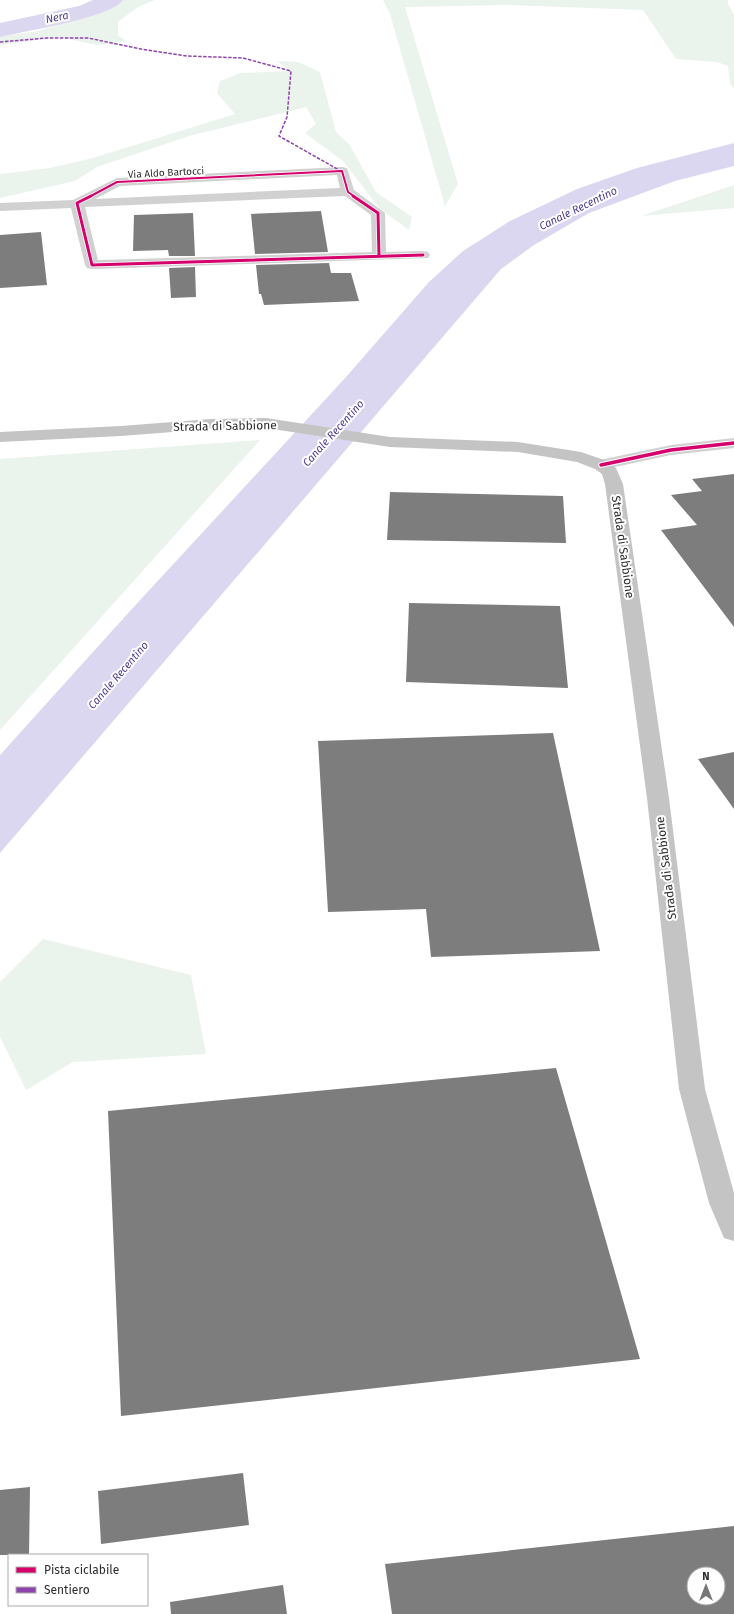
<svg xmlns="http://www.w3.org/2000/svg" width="734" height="1614" font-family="'Fira Sans',sans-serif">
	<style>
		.green { fill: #ebf3ed }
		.water { fill: #dcd7f0 }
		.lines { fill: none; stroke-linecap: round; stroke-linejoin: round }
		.river { fill: #dcd7f0; fill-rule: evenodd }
		.building { fill: #7d7d7d; fill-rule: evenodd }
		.minor { fill: #d1d1d1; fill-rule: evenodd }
		.major { fill: #c4c4c4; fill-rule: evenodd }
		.quiet { stroke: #8e44ad; stroke-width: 1.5; stroke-dasharray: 3.5 1.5; stroke-linecap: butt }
		.cycleway-far2-casing { stroke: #fff; stroke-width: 3.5 }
		.cycleway-far1-casing { stroke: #fff; stroke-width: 4.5 }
		.cycleway-casing { stroke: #fff; stroke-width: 5.5 }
		.cycleway-far2 { stroke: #d6006c; stroke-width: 2 }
		.cycleway-far1 { stroke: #d6006c; stroke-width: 3 }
		.cycleway { stroke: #d6006c; stroke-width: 3.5 }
		.labels { text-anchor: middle; stroke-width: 4; stroke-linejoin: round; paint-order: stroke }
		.far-street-label { font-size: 10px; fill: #2c2c2c; stroke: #fff }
		.far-water-label { font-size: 11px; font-style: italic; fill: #4c3c8d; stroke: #fff }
		.street-label { font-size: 12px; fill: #2c2c2c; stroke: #fff }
	</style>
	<rect width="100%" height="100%" fill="#fff"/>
	<path class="green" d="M123,0H155L138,7L118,22V36L127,41L97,45L59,37L0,45V36L33,32L91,16Z
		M383,0H728V4L734,15V89L730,83L728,66L717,62L676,59L643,10L508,5L405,7L458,184L445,206L390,14Z
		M277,61L298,62L320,72L336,132L349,144L376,192L412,217L409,230L380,209L343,161L305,133L316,124L306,107L189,136L97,167L75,181L0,198V174L50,168L93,158L235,114L217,93L220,81L241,73L291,71Z
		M734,185V208L641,216Z
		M260,440L0,730V459Z
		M43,939L191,975L206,1054L73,1062L26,1090L0,1037V982Z"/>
	<path class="water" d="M734,143V166L675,181L589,213L534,245L501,269L0,853V755L130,611L346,377L429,282L463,251L510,221L577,189L637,168Z"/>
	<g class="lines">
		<path class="river" d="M93,0H123C111,18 24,31 0,37V23L79,6Z"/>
	</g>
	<path class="building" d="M321,211L328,252L255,254L251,214Z
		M193,213L195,256H169L168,250L133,251L134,215Z
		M41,232L47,285L0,288V235Z
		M329,263L331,273H351L359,301L264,305L261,294H259L256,265Z
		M195,267L196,297L171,298L169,268Z
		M734,474V627L661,530L697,525L671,495L702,491L692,479Z
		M390,492L563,496L566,543L387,540Z
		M409,603L560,606L568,688L406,682Z
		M553,733L600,951L431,957L426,909L328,912L318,741Z
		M734,752V809L698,759Z
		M556,1068L640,1359L121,1416L108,1111Z
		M243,1473L249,1525L101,1544L98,1491Z
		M30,1487L29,1555H0V1490Z
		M734,1526V1614H392L385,1564ZM694,1574H718V1598H694Z
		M283,1585L287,1614H171L170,1602Z"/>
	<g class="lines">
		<path class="minor" d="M342,167L347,168L354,190L385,213L386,252L423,251L428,252L430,255L428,258L92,269L87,268L85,265L71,208L0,211V203L73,200L117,178ZM337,175L340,188L95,199L120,186ZM345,196L371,215L372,252L98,260L85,207Z
			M734,438V448L671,455L601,470L595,469L592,465L595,461L671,445Z"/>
		<path class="major" d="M266,418L390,437L518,442L581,452L607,461L616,468L623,484L669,798L705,1089L734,1193V1241L724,1238L709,1203L679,1089L647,798L605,484L602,474L595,469L577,462L518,452L390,447L266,428L211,429L121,436L0,442V432L121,426L211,419Z"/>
		<path class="quiet" d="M0,42L47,38H88L141,49L187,56L243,58L291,71L287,117L279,136L339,170"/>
		<defs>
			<path id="cycleway-far2" d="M89,197L117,182L342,171L348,192L355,197"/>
			<path id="cycleway-far1" d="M91,196L77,203L92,265L423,255
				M353,196L378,213L379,256"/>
			<path id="cycleway" d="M601,465L671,450L734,443"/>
		</defs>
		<use href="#cycleway-far2" class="cycleway-far2-casing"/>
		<use href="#cycleway-far1" class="cycleway-far1-casing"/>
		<use href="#cycleway" class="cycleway-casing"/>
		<use href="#cycleway-far2" class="cycleway-far2"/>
		<use href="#cycleway-far1" class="cycleway-far1"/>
		<use href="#cycleway" class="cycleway"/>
	</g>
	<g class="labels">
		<g class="far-street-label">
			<text transform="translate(166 172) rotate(-3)" y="4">Via Aldo Bartocci</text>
		</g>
		<g class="far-water-label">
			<text transform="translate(57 17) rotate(-12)" y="4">Nera</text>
			<text transform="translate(578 208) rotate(-26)" y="4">Canale Recentino</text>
			<text transform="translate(333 433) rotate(-48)" y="4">Canale Recentino</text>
			<text transform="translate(118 675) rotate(-49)" y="4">Canale Recentino</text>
		</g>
		<g class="street-label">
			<text transform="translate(225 426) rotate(-1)" y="4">Strada di Sabbione</text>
			<text transform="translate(623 547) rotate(82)" y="4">Strada di Sabbione</text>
			<text transform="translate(666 868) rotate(-97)" y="4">Strada di Sabbione</text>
		</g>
	</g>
	<rect x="8" y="1554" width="140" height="52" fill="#ffffff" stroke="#ababab"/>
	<rect x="16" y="1567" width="20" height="6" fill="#d6006c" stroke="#ababab"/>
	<text x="44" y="1574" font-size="12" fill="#2c2c2c">Pista ciclabile</text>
	<rect x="16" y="1587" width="20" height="6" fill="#8e44ad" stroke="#ababab"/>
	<text x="44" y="1594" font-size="12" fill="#2c2c2c">Sentiero</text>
	<g transform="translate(706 1586)"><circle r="19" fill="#ffffff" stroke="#ababab"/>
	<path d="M0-3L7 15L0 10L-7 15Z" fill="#767676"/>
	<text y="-6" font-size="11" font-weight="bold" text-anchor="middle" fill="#2c2c2c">N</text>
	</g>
</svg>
